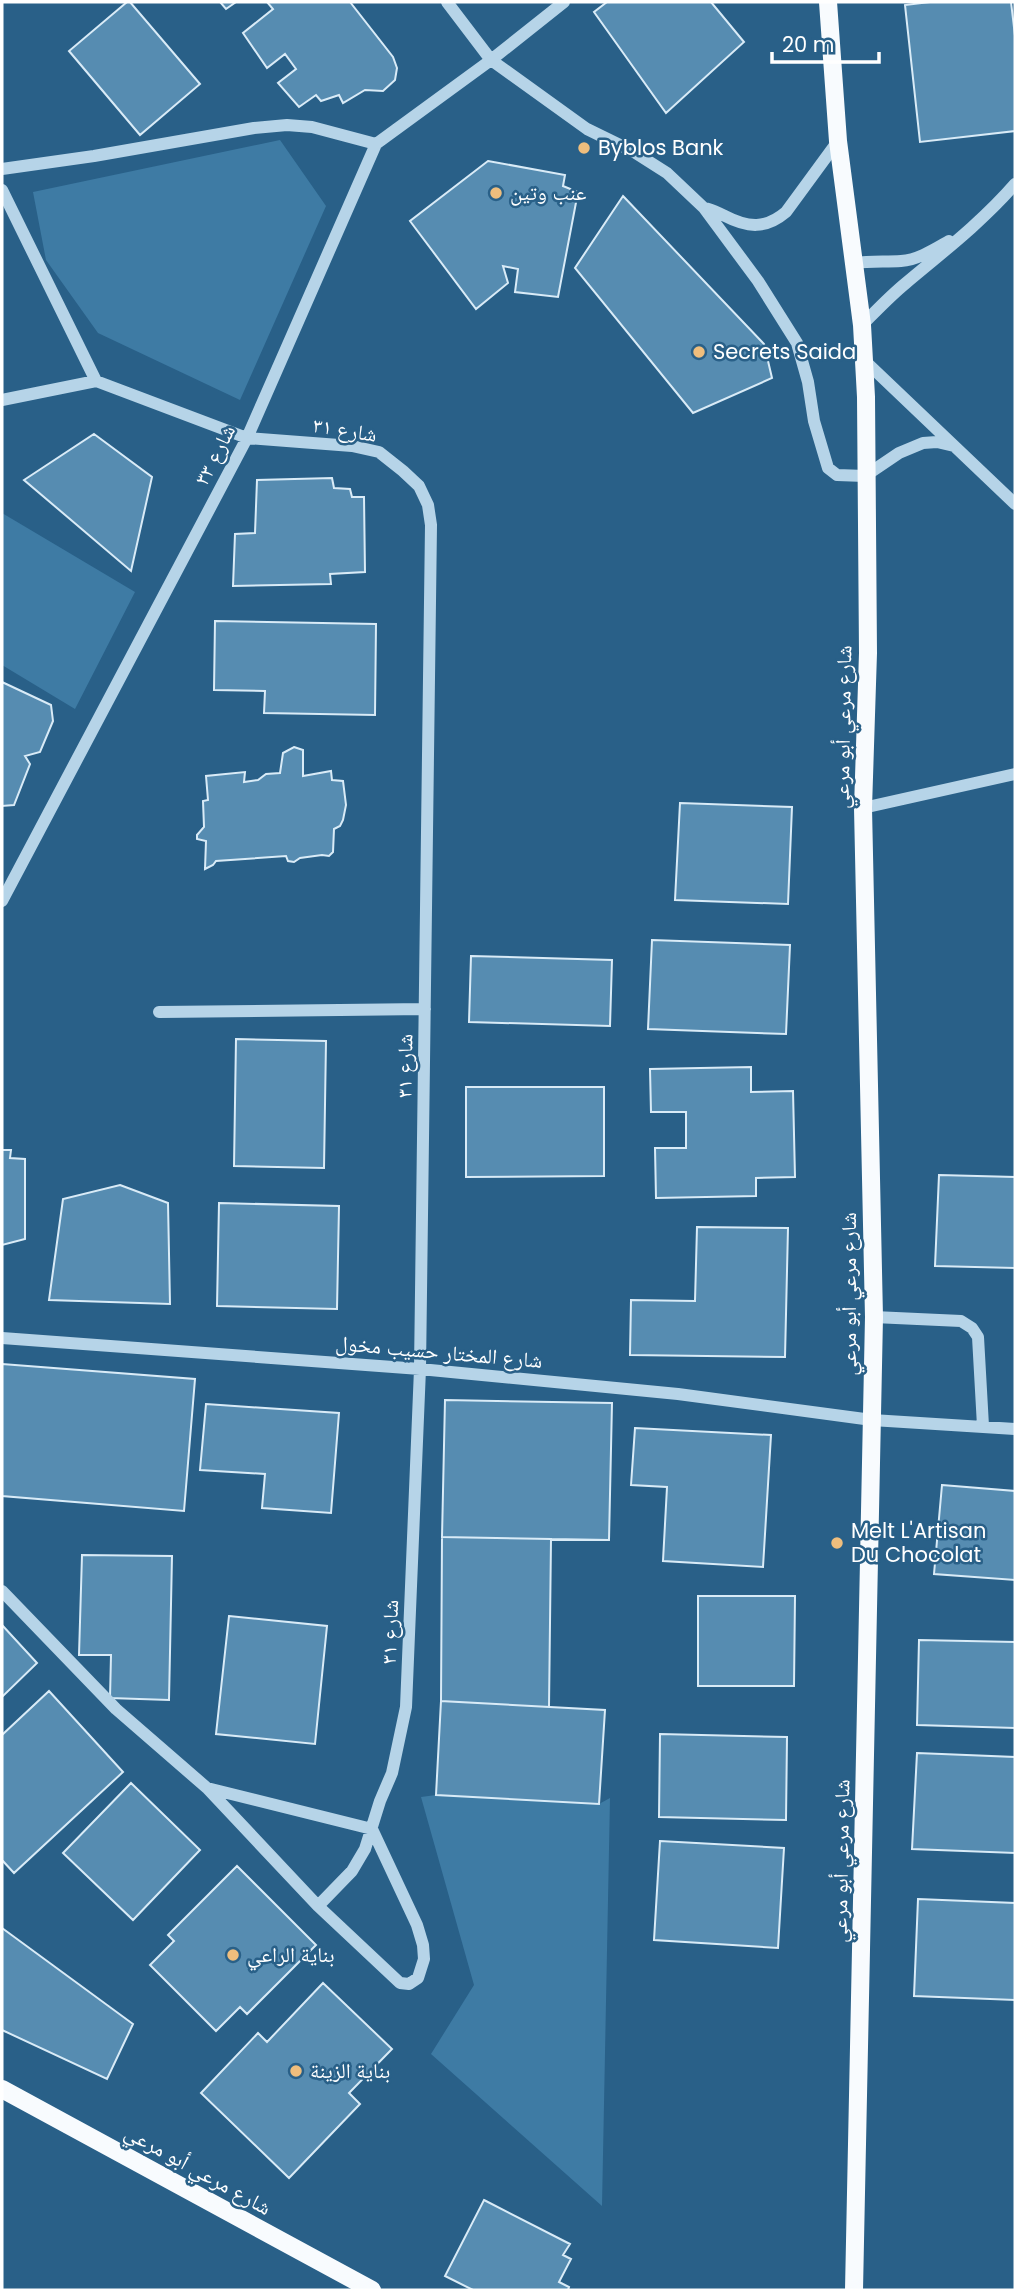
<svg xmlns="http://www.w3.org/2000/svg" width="1017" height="2292" font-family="Poppins,'Noto Naskh Arabic',sans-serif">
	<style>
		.green { fill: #3e7ba4 }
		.building { fill: #568cb1; stroke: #d9ebf7; stroke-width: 2 }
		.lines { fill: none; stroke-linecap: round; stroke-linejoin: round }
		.minor { stroke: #b6d4e8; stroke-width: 12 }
		.major { stroke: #f8fbfe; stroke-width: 18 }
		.poi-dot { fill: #efbe7d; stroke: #296088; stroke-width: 2.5 }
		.labels { text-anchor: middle; stroke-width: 5; stroke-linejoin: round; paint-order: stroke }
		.poi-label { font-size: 21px; fill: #fff; stroke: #296088; text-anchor: start }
		.street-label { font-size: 21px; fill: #fff; stroke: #296088 }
	</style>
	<rect width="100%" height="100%" fill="#296088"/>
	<path class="green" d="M280,140L326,206L240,400L98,333L46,260L33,192Z
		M2,513L135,592L75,709L2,665Z
		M436,1795L599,1804L610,1798L602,2206L431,2054L474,1985L421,1797Z"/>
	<path class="building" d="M127,2H130L200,84L140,135L69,51Z
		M220,2H236L226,9Z
		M267,2H350L393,57L397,68L395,80L383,91L365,90L343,103L339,95L321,101L316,95L299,107L278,83L296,69L285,54L267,68L243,33L273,9Z
		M607,2H711L744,42L666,113L594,12Z
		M930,2H1011L1015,36V131L920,142L905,5Z
		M488,161L565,175L563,186L578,192L558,297L515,292L518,269L503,266L508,283L476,309L410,221Z
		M623,196L764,344L772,378L693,413L575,268Z
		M94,434L152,477L131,571L24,480Z
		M332,478L334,488L350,489L352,497H364L365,572L330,574L331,584L233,586L235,534L255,533L257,480Z
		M215,621L376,624L375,715L264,713L265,691L214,690Z
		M2,682L51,705L53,721L40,752L25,756L30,764L14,805L2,806Z
		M294,747L303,750V776L331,771L332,780L343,781L346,805L343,820L340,826L334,829L333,852L329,856L322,855L300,858L294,862L288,861L286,856L216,861L213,865L205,869L206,841L197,839V835L204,827L203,801L208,800L206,776L245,772L244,782L258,780L266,774L280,773L283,753Z
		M680,803L792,807L788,904L675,900Z
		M652,940L790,945L786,1034L648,1029Z
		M471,956L612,960L610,1026L469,1022Z
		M236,1039L326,1041L324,1168L234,1166Z
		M751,1067V1092L793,1091L795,1177L756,1178V1196L656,1198L655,1148H686V1112H651L650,1069Z
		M466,1087H604V1176L466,1177Z
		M2,1150H11L10,1158L25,1159V1239L2,1245Z
		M939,1175L1015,1177V1268L935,1266Z
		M120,1185L168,1203L170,1304L49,1300L63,1199Z
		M219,1203L339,1206L337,1309L217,1306Z
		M697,1227L788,1228L785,1357L630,1355L631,1300L695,1301Z
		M2,1364L195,1379L184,1511L2,1496Z
		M445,1400L612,1403L609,1540L442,1537Z
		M206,1404L339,1413L331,1513L262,1508L265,1474L200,1470Z
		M635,1428L771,1435L763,1567L663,1561L667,1487L631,1485Z
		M942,1485L1015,1491V1580L934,1574Z
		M442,1537L551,1539L549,1707L441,1701Z
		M82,1555L172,1556L169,1700L110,1698L111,1655H79Z
		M698,1596H795L794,1686H698Z
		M229,1616L327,1626L315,1744L216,1734Z
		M2,1625L37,1663L2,1697Z
		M919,1640L1015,1642V1728L917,1725Z
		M49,1691L123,1772L14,1873L2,1860V1735Z
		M441,1701L605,1710L599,1804L436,1795Z
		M660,1734L787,1737L786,1820L659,1817Z
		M917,1753L1015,1757V1853L912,1849Z
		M131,1783L200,1850L133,1920L63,1853Z
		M660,1841L784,1848L778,1948L654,1940Z
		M237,1866L316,1945L247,2014L240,2007L216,2031L150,1965L174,1941L168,1935Z
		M918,1899L1015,1903V2000L914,1996Z
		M2,1928L133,2024L107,2079L2,2030Z
		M323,1983L392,2049L349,2093L360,2104L289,2178L201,2093L258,2033L267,2042Z
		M484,2200L570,2244L563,2255L571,2259L559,2282L569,2287L568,2290H473L445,2276Z"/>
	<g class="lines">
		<path class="minor" d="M447,2L491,60L587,129L634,152L667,173L704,208C712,209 718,213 725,216C748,228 766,229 786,212L838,141
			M2,169L94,156L254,128L287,125L312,127L376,144
			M2,190L96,381L247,438L352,446L379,452L403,471L419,486L428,505L431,525L420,1369L406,1707L392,1773L380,1801L365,1849L352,1871L318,1906
			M704,208L758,281L797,343L808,382L814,421L828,468L837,475L865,476L899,453L923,443L937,442L954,446
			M855,263C870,261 886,262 901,261C918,260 935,249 949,241
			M862,325C876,311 890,296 906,283C943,252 983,221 1015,184
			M865,361L1015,504
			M2,400L96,381
			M863,808L1015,774
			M2,901L247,438L376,144L491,60L564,2
			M159,1012L425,1009
			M874,1317L961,1321L972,1328L978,1337L983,1426
			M2,1338L420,1369L678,1394L872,1420L1015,1429
			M2,1591L116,1709L207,1788L372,1829L417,1925L423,1945L424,1959L418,1978L409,1984L400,1983L318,1906L207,1788"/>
		<path class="major" d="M828,2L838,141L862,325L866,397L868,653L863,808L874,1317L854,2290
			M2,2089L372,2290"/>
	</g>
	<g class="poi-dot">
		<circle cx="584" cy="148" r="7"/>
		<circle cx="496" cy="193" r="7"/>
		<circle cx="699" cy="352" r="7"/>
		<circle cx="837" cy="1543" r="7"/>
		<circle cx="233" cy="1955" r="7"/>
		<circle cx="296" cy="2071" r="7"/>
	</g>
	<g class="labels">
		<g class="poi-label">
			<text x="598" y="155">Byblos Bank</text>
			<text x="510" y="200">عنب وتين</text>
			<text x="713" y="359">Secrets Saida</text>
			<text x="851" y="1538">Melt L'Artisan<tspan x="851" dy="24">Du Chocolat</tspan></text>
			<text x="247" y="1962">بناية الراعي</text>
			<text x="310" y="2078">بناية الزينة</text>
		</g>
		<g class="street-label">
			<text transform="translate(345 430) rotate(9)" y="7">شارع ٣١</text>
			<text transform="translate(215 455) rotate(-63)" y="7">شارع ٣٣</text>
			<text transform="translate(843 727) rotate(-89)" y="7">شارع مرعي أبو مرعي</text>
			<text transform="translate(405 1066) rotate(-89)" y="7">شارع ٣١</text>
			<text transform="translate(849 1294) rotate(-90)" y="7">شارع مرعي أبو مرعي</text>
			<text transform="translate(439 1352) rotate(5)" y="7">شارع المختار حسيب مخول</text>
			<text transform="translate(390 1632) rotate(-88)" y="7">شارع ٣١</text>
			<text transform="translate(841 1861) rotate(-89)" y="7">شارع مرعي أبو مرعي</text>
			<text transform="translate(198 2170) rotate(29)" y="7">شارع مرعي أبو مرعي</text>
		</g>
	</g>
	<rect width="1017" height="2292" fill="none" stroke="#ffffff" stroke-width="7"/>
	<path d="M772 52v10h107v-10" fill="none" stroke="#ffffff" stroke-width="3.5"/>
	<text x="782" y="52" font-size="21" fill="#ffffff" stroke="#296088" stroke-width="5" paint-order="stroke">20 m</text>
</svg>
